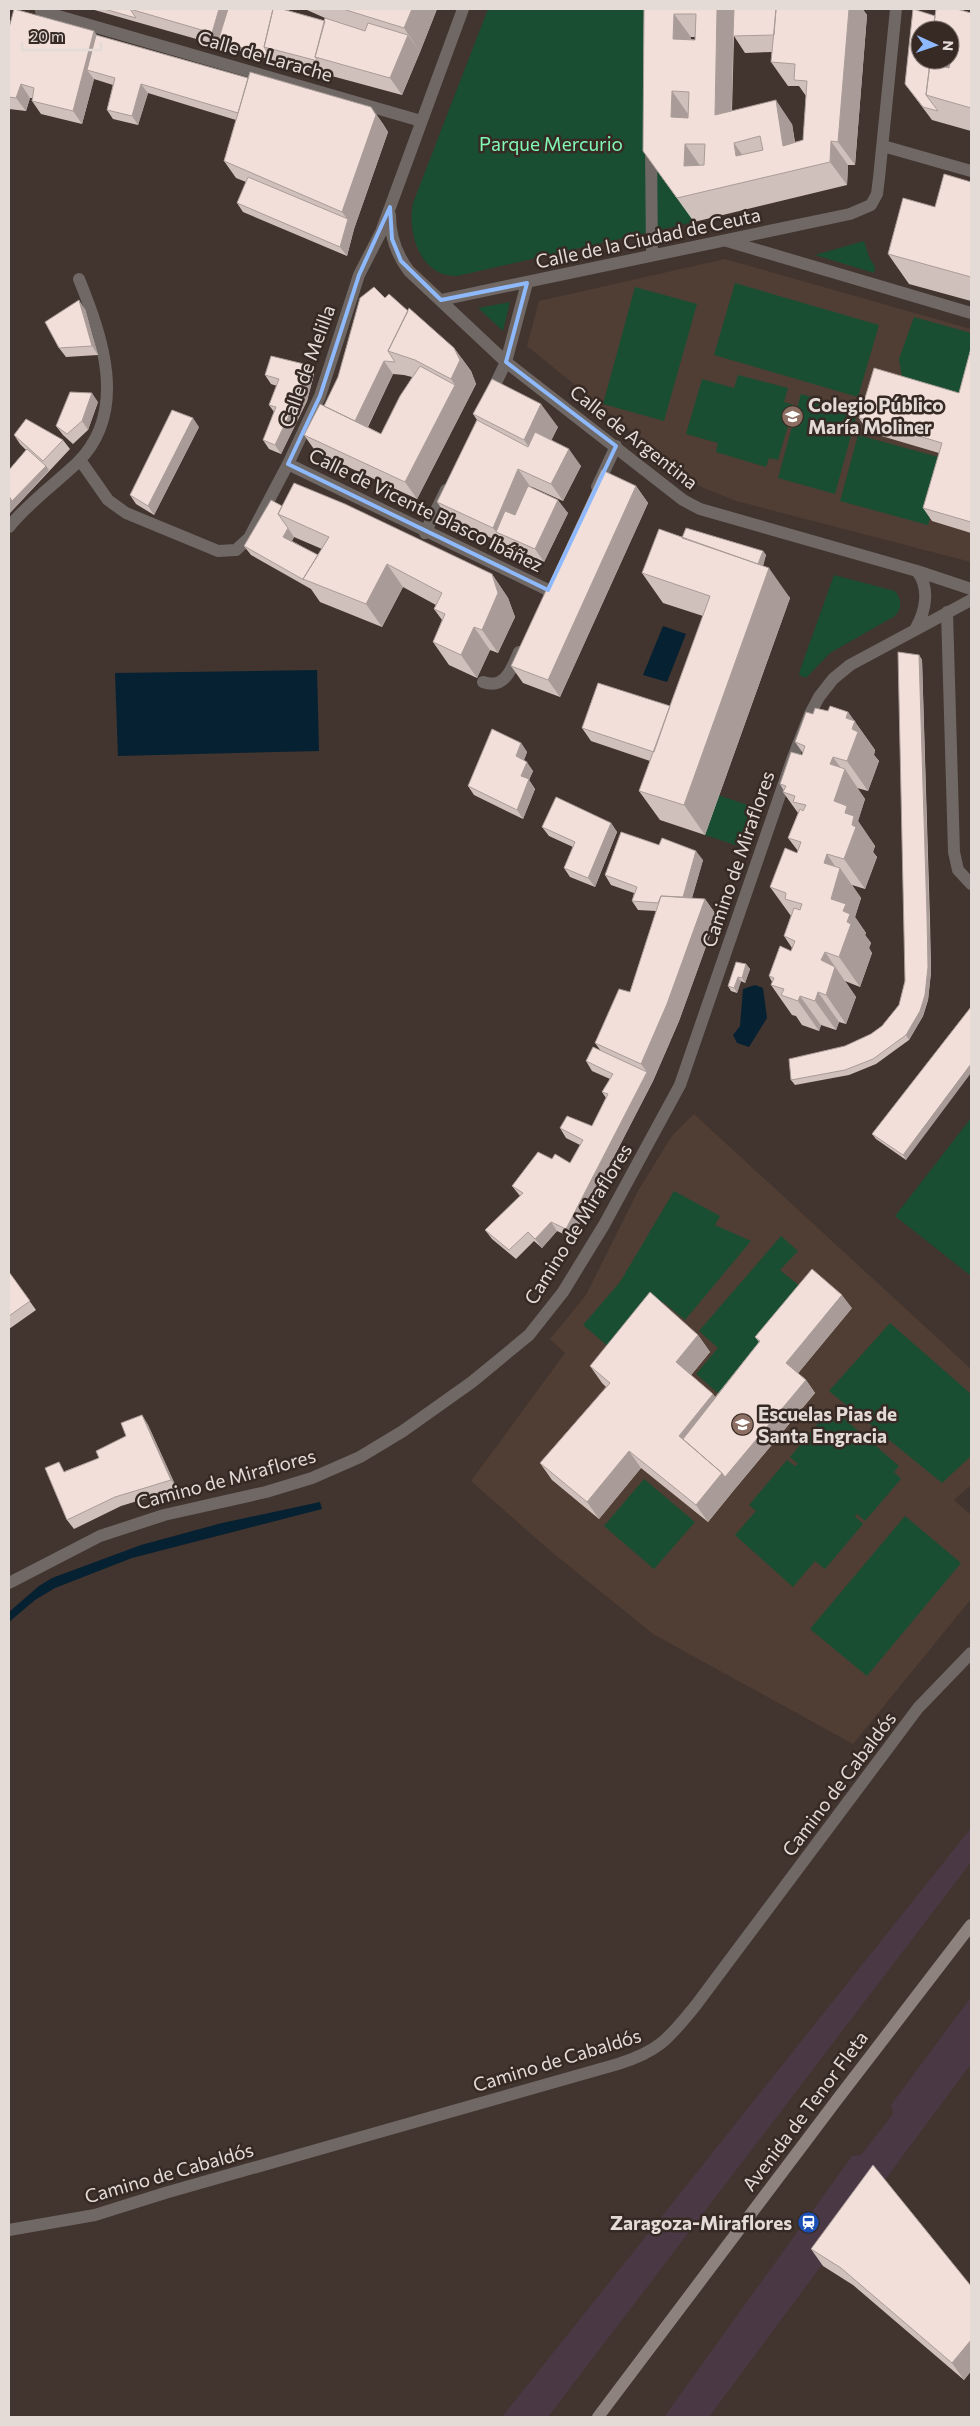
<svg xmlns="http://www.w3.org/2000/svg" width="980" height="2426" font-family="Commissioner,sans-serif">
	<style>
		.industrial { fill: #4a3945 }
		.education { fill: #503e34 }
		.green { fill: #1a4e32 }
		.water { fill: #062132 }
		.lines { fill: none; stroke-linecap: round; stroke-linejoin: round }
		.street { stroke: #6f6865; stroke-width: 12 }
		.secondary { stroke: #8d827d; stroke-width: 12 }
		.wall { fill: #d0c0bb; fill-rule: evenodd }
		.shaded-wall { fill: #a99c98 }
		.building { fill: #f2dfd9; stroke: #a99c98; fill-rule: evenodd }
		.marked { fill: none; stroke: #8eb9fc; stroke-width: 4; stroke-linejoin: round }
		.labels { text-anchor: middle; stroke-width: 5; stroke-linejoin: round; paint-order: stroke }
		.street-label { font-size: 19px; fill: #e4dbd7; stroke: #372a24 }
		.park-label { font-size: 19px; fill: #81f8b5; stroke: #372a24 }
		.poi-label { font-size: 19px; font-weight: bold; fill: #e4dbd7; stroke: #372a24; text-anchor: start }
	</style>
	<rect width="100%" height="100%" fill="#42342e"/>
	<path class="industrial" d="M971,1828V1862L548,2417H502Z
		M971,1997V2064L709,2417H664L852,2156L861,2155L893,2114L891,2105Z"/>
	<path class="education" d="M725,259L971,329V562L736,501L699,486L527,346L539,301Z
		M694,1114L971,1369V1485L954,1500L971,1515V1599L853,1744L653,1634L548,1549L471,1481L565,1353L550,1339L586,1295L639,1189L672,1136Z"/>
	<path class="green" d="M488,9H661L694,222L457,276C420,277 407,233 413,203Z
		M864,241L869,257L875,267L874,273L815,255Z
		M735,283L879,325L858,397L714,355Z
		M635,287L697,304L664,421L603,404Z
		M510,302L503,331L478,308Z
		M914,317L971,333V373L963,401L903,383L899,359Z
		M738,375L788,388L784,402L794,405L778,460L769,458L766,467L716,452L718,443L686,434L702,379L734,388Z
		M801,394L858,410L835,494L778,478Z
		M858,435L946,459L928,525L840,501Z
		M834,575L895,591C902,600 902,608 895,616L830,653L806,678L799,675L800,670Z
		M718,795L754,807L741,847L705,835Z
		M971,1118V1276L895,1216Z
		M674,1191L720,1216L715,1225L751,1241L685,1320L663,1302L617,1354L583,1325L620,1282Z
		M781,1236L798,1251L780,1270L807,1292L728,1402L696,1374L718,1348L699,1331Z
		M890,1323L971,1394V1456L942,1483L829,1391Z
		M826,1414L835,1422L840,1415L899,1466L894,1472L901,1479L865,1521L857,1514L855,1516L863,1524L825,1569L815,1561L793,1587L735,1535L756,1511L749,1505L787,1460L795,1466L798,1464L790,1457Z
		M644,1479L695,1522L654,1569L604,1526Z
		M905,1516L961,1563L867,1676L810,1629Z"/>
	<path class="water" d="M663,626L686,634L667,682L643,675Z
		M317,670L319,751L118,756L115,673Z
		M755,985L763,988L767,1018L749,1047L737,1043L733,1035L740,1026L743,989Z
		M320,1502L322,1509L132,1558L55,1588L35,1600L9,1622V1612L39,1586L52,1578L141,1545L222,1523Z"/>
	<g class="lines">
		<path class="street" d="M41,11L421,121
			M651,146L652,255
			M883,146L971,171
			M390,215C390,236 396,254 409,271L506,362L683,500L700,509L917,571L971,589
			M727,241L971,313
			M441,300L850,214L871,205L877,194L879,178L896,9
			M490,395L506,362L527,283
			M80,460L108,500L126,513L218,551L236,550L249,538L288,464L320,396L359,275L381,232L463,9
			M288,464L548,590
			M597,487L616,446
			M9,527C28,503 55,484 78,462C129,411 102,336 79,279
			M425,533L446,490
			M947,612L954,852L958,870L971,884
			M916,628C926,610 930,588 917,571
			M483,682C505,690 512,668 519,652
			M9,1583L100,1536L164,1515L266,1492L312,1478L360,1457L403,1431L472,1382L529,1335L563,1292L604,1225L680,1085L792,760L810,714L819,697L833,679L850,665L971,600
			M9,2230L95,2215L165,2193L618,2064C660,2051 669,2038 696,2005L918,1708L971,1653"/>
		<path class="secondary" d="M598,2417L836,2101L971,1925"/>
	</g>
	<path class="wall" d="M91,9H285L286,10L325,21V18L307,10L306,9H437L420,52L402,95L221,46Z
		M644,9H864V11L867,15L855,165H848L847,185L694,222L643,151ZM734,36L745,53L772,52L771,62L788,86H799L806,96L803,140L795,142L792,124L732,111ZM691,37H695V40L690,39Z
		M913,9L935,16L936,9H957L971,13V131L932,120L905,84ZM920,30H950V60H920Z
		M9,28L96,35L248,78L371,107L383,124L388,132L354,229L347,256L243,212L237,203L246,182L236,178L224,161L236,120L148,93L138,125L113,119L107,110L113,85L94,79L82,124L41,114L32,101V98H30L26,111L9,109Z
		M971,182V301L909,284L888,254L935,207Z
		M385,298L408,311L454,348L471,371L476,384L417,499L316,452L304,435L324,406ZM393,374L404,375L412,377L381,434L368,427Z
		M85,309L98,355L66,357L59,348Z
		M971,348V533L932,521L923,508L939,453L868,432L859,418L959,393Z
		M308,365L314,374L307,401L281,454L269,449L263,440L274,412L269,405L277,386L271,384L265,375Z
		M98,402L88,430L73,444L63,435L56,426Z
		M473,414L558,427L551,440L581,466L563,501L530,486L568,513L544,562L449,519L437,502L477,420Z
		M199,427L154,515L136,504L130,495Z
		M14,435L63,440L70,449L9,514V470L26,450L20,444Z
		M636,486L648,503L560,697L523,683L511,666Z
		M282,506L492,574L508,598L515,617L498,653L490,650L477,678L449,665L433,642L442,620L434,609L436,605L403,587L382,627L320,602L311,589L251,555L244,546ZM294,537L322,549L318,555L292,541Z
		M682,538L763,551L766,555L763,566L790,598L705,835L660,820L639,791L650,761L591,741L582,728L670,706L703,616L663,603L642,573Z
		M919,655L922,660L930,921L931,972L928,1000L923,1016L909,1040L876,1064L849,1075L795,1085L791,1080L845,1046L871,1034L882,1026L899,1005L905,981Z
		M828,711L848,712L875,750L874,755L879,761L868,791L857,788L865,799L858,821L875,846L873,852L877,857L865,889L852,885L861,898L855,917L866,933L865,935L871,943L869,948L872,953L860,987L845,981L856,997L846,1024L839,1022L836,1030L821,1025L819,1031L802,1025L796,1016L792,1015L771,985L772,982L769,976L791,951L792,948L784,936L791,916L770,887L797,853L798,851L788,838L798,813L783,792L784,791L780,784L802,755L803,753L795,742L813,714Z
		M521,743L527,752L524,760L533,771L529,780L535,789L523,819L474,795L468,786Z
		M611,823L617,832L595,887L570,877L564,868L573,847L549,836L542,827Z
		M659,845L703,860L692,898L705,899L717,916L679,1021L653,1081L572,1238L557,1231L542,1248L534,1241L516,1259L492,1239L485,1230L520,1196L512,1186L552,1159L570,1163L580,1145L566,1138L560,1128L592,1126L606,1098L602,1092L610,1079L592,1071L586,1061L601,1051L595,1043L630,992L656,911L638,910L632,901L634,893L611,885L605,875Z
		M746,964L750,969L745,983L741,981L737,993L731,991L728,986Z
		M971,1007L906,1160L876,1139L872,1134Z
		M9,1272L36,1310L9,1329Z
		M852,1308L798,1373L806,1380L815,1393L734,1490L708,1522L641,1468L599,1519L552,1480L540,1463L606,1387L602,1383L590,1366L698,1335L710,1352L691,1375L713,1394L715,1397L759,1342L755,1337Z
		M142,1415L148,1425L177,1489L121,1506L74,1529L67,1520L65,1471L99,1458L126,1436Z
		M811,2249L971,2286V2371L964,2380L853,2285L823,2266Z"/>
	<path class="shaded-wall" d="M219,9H232L218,41L212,33Z
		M412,9H437L420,52L404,28Z
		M717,9H734L731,138L715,115Z
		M849,9H864V11L867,15L855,165L838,142Z
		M674,14L691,37L689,62L673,39Z
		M94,31L103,44L87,70L94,79L82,124L73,111Z
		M408,35L420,52L402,95L390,78Z
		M950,56L954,62L939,99L943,60H950Z
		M21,84L30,98L26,111L16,98Z
		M141,84L148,93L138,125L132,116Z
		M672,91L688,114L687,140L671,117Z
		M776,100L792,124L799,169L783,146Z
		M371,107L383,124L388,132L354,229L347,256L340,247L348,220L342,212Z
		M831,141L848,165L847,185L830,162Z
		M734,143L750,166L736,156Z
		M685,144L701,167L684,166Z
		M79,300L85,309L98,355L92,346Z
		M454,348L471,371L476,384L417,499L405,482L455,385L451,379Z
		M384,361L393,374L363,436L354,423Z
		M308,365L314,374L307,401L281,454L275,445Z
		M92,393L98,402L88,430L82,421Z
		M541,404L558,427L540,464L524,440Z
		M193,418L199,427L154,515L148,506Z
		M569,449L581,466L563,501L551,484Z
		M46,466L49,470L9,514V497Z
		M518,469L530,486L509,537L496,532L493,528Z
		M636,486L648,503L560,697L548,680Z
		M558,500L568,513L544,562L535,549Z
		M288,528L294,537L289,546L283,537Z
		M763,551L766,555L756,586L752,581Z
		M387,564L403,587L382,627L366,604Z
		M769,568L790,598L705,835L684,805Z
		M492,574L508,598L515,617L498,653L482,630Z
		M474,627L490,650L477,678L461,655Z
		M919,655L922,660L931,972L928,1000L923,1016L909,1040L906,1035Z
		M848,712L875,750L874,755L879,761L868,791L847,761L852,729L846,718Z
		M521,743L527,752L522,765L516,756Z
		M833,757L844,772L845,769L865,799L858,821L875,846L873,852L877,857L865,889L844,859L834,801L830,764Z
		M527,762L533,771L529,780L535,789L523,819L517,810L521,776Z
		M611,823L617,832L595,887L588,878Z
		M696,851L703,860L687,914L681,905Z
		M827,854L839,872L840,868L861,898L855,917L866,933L865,935L871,943L869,948L872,953L860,987L839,957L831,899L824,863Z
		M705,899L717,916L679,1021L653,1081L572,1238L566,1229L647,1072L641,1064Z
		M825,952L856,997L846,1024L826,995L821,960Z
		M746,964L750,969L745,983L742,978Z
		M738,977L741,981L737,993L734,988Z
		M818,992L839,1022L836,1030L815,1001Z
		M800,996L821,1025L819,1031L798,1001Z
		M971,1064V1073L906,1160L903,1155Z
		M551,1222L557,1231L542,1248L535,1239Z
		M842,1295L852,1308L796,1376L786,1363Z
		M698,1335L710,1352L688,1379L676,1362Z
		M806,1380L815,1393L734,1490L708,1522L696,1505L722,1473Z
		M713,1394L725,1411L682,1439L679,1436Z
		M142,1415L148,1425L177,1489L171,1480Z
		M629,1451L641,1468L599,1519L587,1502Z
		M971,2340V2371L964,2380L952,2363Z"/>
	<path class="building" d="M14,9L94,31L73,111L32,101L34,88L21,84L16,98L9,97V28Z
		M104,9H130L136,18Z
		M130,9H219L212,33Z
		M228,9H273L264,47L270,56L218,41Z
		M273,9H282L325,21L315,57L318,61L264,47Z
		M343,9H412L404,28Z
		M644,9H717L715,115L776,100L783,146L803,140L807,81L794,80L795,64L771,62L776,9H849L838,142L831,141L830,162L677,198L643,151ZM674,14H696L695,40L673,39ZM672,91L689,92L688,118L671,117ZM760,136L763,150L736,156L734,143ZM685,144H705L704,165L684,166Z
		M734,9H776L774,35L733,36Z
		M913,9L935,16L933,30H920V60H943V66L930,63L926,95L938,111L923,107L905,84Z
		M936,9H957L971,13V108L926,95L930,63L949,68L956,40L950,38V30H933Z
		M325,18L365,31L368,23L408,35L390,78L315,57Z
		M96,35L248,78L238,113L141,84L132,116L107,110L115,78L87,70Z
		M250,72L371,107L376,115L342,212L224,161Z
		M944,174L971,182V277L888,254L903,198L935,207Z
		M248,177L348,219L340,247L237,203Z
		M374,287L385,298L389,294L408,311L388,351L395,362L384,361L355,421L324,406L338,377L360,298Z
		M79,300L92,346L59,348L45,322Z
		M409,308L454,348L460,360L451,379L415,360L388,351Z
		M971,348V522L923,508L942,443L859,418L874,368L959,393Z
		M271,356L308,365L300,392L275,445L263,440L276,407L269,405L279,379L265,375Z
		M420,366L455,385L405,482L304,435L320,404L381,434L400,396Z
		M492,379L541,404L524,440L473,414Z
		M70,392L92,393L82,421L67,434L56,426Z
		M172,410L193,418L148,506L130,495Z
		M26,419L63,440L43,461L14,435Z
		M477,420L528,447L535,432L569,449L551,484L518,469L493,528L437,502Z
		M27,449L46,466L12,501L9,496V470Z
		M602,470L636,486L548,680L511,666Z
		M294,483L345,504L492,574L498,593L482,630L474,627L461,655L433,642L445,614L434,609L442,593L387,564L366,604L303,579L329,537L278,514Z
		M528,486L558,500L535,549L496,532L505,511L515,515Z
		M271,500L282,506L278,514L288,528L283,537L318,555L303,579L304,580L244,546Z
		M686,528L763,551L758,564L682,538Z
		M659,529L769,568L684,805L639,791L710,596L642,573Z
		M898,652L919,655L927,916L928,967L925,995L920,1011L906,1035L873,1059L845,1070L791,1080L789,1059L845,1046L871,1034L882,1026L899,1005L905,981Z
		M598,683L670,706L654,752L582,728Z
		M830,706L848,712L846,718L855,721L852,729L858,732L847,761L833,757L830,764L845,769L834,801L847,806L845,813L854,816L852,825L856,827L844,859L827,854L824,863L840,868L831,899L846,904L843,911L850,914L847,922L851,924L839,957L825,952L821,960L835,967L826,995L818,992L815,1001L800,996L798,1001L781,995L784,989L771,985L774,978L769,976L780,946L791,951L795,941L784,936L794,908L800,910L802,904L785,899L786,893L770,887L785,848L797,853L801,842L788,838L800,809L803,811L806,805L793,802L795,796L783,792L786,786L780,784L791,752L802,755L805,746L795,742L806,712L813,714L815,708L828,711Z
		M492,729L521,743L516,756L527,762L521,776L529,779L517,810L468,786Z
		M556,797L611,823L588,878L564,868L575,842L542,827Z
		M621,832L659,845L662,838L696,851L683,897L661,896L658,903L632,901L637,887L605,875Z
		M661,896L705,899L667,1004L641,1064L595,1043L619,989L630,992Z
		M736,962L746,964L742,978L738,977L734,988L728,986Z
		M971,1007V1064L903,1155L872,1134Z
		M593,1047L647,1072L566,1229L551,1222L535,1239L528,1232L509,1250L485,1230L523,1193L512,1186L538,1152L552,1159L555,1154L570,1163L583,1140L560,1128L567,1116L592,1126L608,1094L602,1092L613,1074L586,1061Z
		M812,1269L842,1295L786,1363L806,1380L725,1477L722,1473L683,1439L760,1341L755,1337Z
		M9,1272L30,1301L9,1316Z
		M650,1292L698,1335L676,1362L713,1394L679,1436L722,1473L696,1505L629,1451L587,1502L540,1463L610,1383L590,1366Z
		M142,1415L171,1480L115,1497L67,1520L45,1468L59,1462L64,1472L99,1458L96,1451L126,1436L121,1423Z
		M873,2165L971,2286V2340L952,2363L841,2268L811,2249Z"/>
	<path class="marked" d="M390,207L392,239L401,261L441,300L527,283L506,362L616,446L548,590L288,464L320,396L359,275Z"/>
	<defs>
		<symbol id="school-disc" viewBox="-11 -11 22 22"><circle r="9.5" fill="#8d6e63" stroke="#372a24"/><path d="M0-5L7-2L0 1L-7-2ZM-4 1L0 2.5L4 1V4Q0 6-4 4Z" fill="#fff"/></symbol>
		<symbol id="station-disc" viewBox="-11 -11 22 22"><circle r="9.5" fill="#1a4fb4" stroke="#372a24"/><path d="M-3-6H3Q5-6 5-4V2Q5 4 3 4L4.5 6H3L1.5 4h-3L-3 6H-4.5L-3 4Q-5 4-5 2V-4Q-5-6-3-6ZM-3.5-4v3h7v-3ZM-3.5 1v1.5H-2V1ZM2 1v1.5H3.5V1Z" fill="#fff"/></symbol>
	</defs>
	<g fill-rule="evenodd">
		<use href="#school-disc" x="780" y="404" width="25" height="25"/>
		<use href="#school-disc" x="730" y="1412" width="25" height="25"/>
		<use href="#station-disc" x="796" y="2210" width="25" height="25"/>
	</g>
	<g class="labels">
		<g class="street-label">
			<text transform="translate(265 56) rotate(16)" y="7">Calle de Larache</text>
			<text transform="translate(648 238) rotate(-12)" y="7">Calle de la Ciudad de Ceuta</text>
			<text transform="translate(307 366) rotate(-70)" y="7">Calle de Melilla</text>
			<text transform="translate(634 437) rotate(38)" y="7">Calle de Argentina</text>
			<text transform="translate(426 510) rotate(26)" y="7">Calle de Vicente Blasco Ibáñez</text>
			<text transform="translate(738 859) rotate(-71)" y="7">Camino de Miraflores</text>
			<text transform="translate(578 1224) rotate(-58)" y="7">Camino de Miraflores</text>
			<text transform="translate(226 1479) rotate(-15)" y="7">Camino de Miraflores</text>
			<text transform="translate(839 1784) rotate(-53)" y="7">Camino de Cabaldós</text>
			<text transform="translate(557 2060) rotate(-17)" y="7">Camino de Cabaldós</text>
			<text transform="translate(805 2111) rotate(-53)" y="7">Avenida de Tenor Fleta</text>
			<text transform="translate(169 2173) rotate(-16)" y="7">Camino de Cabaldós</text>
		</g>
		<g class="park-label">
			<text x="551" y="151">Parque Mercurio</text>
		</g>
		<g class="poi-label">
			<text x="808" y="412">Colegio Público<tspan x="808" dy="22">María Moliner</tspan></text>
			<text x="758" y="1421">Escuelas Pias de<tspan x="758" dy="22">Santa Engracia</tspan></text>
			<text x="792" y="2230" text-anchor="end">Zaragoza-Miraflores</text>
		</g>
	</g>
	<rect width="980" height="2426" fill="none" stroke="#e4dbd7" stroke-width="20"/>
	<g transform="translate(935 45) rotate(93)"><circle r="24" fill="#372a24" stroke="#7c716c"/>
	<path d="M0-4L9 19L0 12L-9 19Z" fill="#8eb9fc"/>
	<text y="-8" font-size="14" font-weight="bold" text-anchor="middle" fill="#e4dbd7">N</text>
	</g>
	<path d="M22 42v8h79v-8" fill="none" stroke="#e4dbd7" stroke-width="2.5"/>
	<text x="30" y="42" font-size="15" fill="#e4dbd7" stroke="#372a24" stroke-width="4" paint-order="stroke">20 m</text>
</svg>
